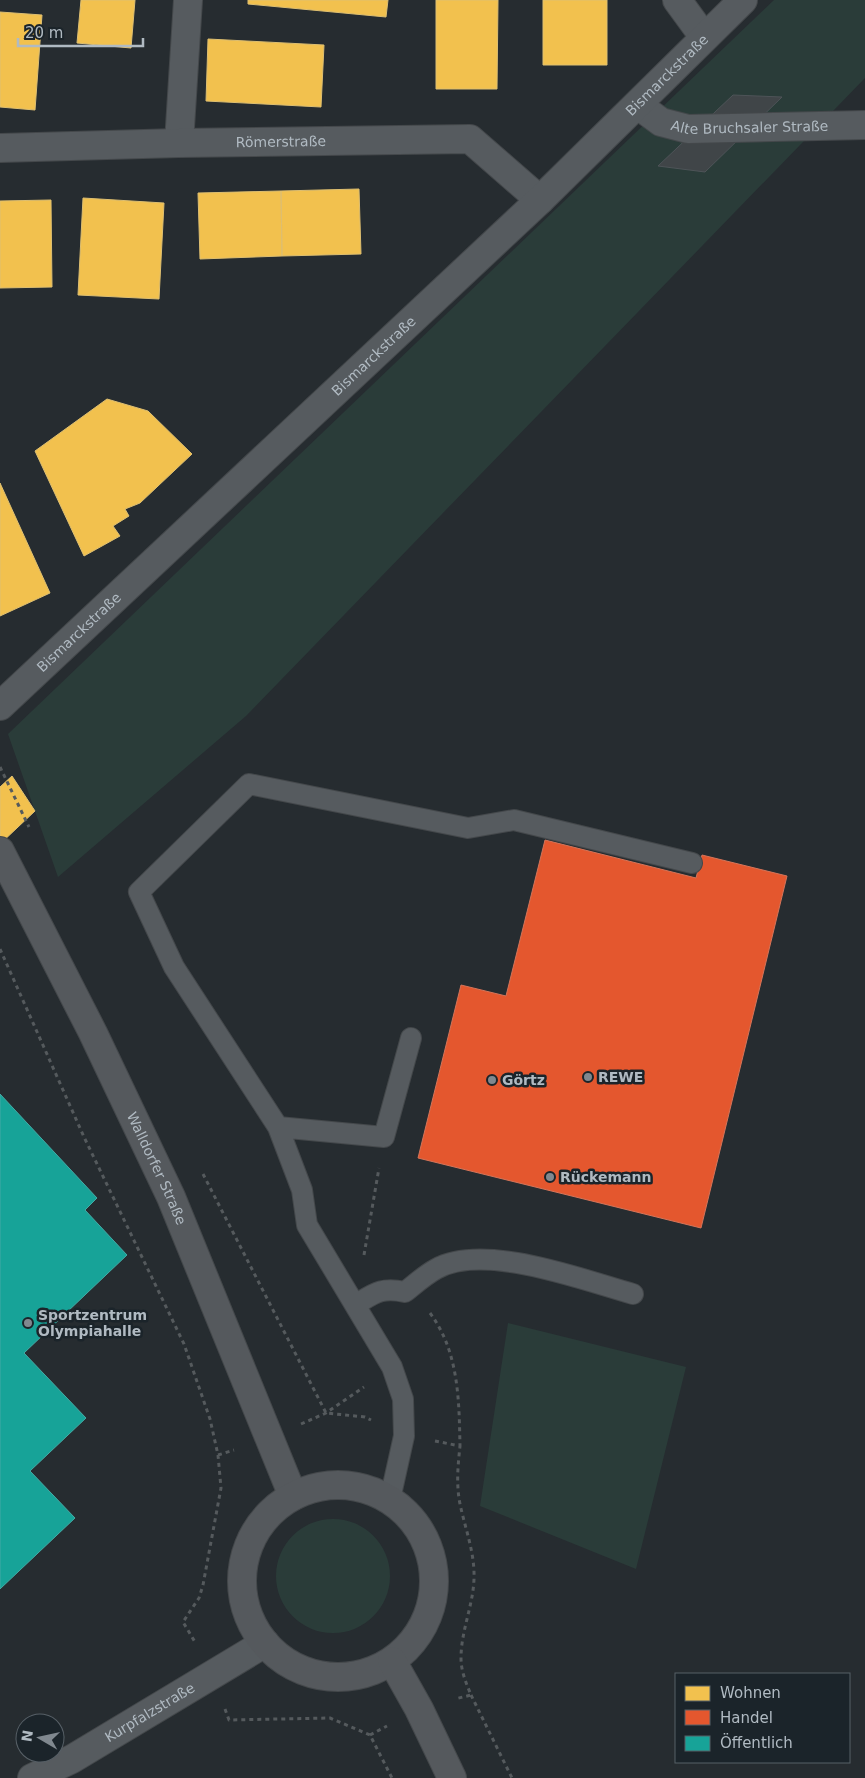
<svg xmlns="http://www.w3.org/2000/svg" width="865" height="1778" font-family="'DejaVu Sans',sans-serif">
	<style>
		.green { fill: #2a3c39 }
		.homes { fill: #f2c14e; stroke: #debf71 }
		.shops { fill: #e4572e; stroke: #d4755a }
		.public { fill: #17a398; stroke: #45aaa5 }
		.building { fill: #404548; stroke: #4e5458 }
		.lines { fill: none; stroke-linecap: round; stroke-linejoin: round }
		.lane-casing { stroke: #44484b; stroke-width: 22 }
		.street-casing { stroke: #44484b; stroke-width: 30 }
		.secondary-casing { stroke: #44484b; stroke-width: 30 }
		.path { stroke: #555a5d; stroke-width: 3; stroke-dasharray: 4 4; stroke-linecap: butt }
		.lane { stroke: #565b5f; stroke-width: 20 }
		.street { stroke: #565b5f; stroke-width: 28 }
		.secondary { stroke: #55595d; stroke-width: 28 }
		.poi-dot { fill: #80888f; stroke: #1b242a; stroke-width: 2 }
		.labels { text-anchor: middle; stroke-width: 5; stroke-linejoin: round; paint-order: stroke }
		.street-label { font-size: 14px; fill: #b0bac2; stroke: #1b242a }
		.poi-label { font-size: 14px; font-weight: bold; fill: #b0bac2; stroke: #1b242a; text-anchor: start }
	</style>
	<rect width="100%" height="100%" fill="#262c30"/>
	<path class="green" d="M774,0H865V78L246,716L58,877L8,734Z
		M508,1323L686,1367L636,1569L480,1506Z
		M276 1576a57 57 0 1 1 114 0a57 57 0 1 1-114 0Z"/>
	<path class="homes" d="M81,0H135L131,48L77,43Z
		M248,0H388L386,17L248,4Z
		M436,0H498L497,89H436Z
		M543,0H607V65H543Z
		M0,12L42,15L35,110L0,107Z
		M208,39L324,45L321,107L206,101Z
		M359,189L361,254L282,256L281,191Z
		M281,191L282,256L200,259L198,193Z
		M83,198L164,203L159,299L78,295Z
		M51,200L52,287L0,288V201Z
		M107,399L148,411L192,454L140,503L125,509L129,516L113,526L120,536L84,556L35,451Z
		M0,483L50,593L0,616Z
		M12,776L35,811L0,844V787Z"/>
	<path class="shops" d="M545,840L696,878L702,855L787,876L701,1228L418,1158L461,985L506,996Z"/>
	<path class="public" d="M0,1094L97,1198L85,1210L127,1255L24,1353L86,1418L30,1471L75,1518L0,1589Z"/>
	<path class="building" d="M733,95L782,97L705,172L658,166Z"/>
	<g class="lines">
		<defs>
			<path id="lane" d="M278,1127L174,967L139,892L249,784L468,828L514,820L692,863
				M355,1305C375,1293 381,1287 405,1292C415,1284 425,1275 436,1269C483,1242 583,1280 633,1294
				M390,1499L404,1436L403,1399L392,1367L307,1225L302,1190L278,1127L384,1137L411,1038"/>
			<g id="street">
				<path d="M677,0L704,37"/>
				<path id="s1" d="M638,105L661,122L688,129L865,125"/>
				<path d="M179,143L188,0"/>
				<path id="s2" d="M0,148L179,143L470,139L540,200"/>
				<path id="s3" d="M0,706L540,200L743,0"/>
				<path id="s4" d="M32,1778L72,1759L265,1643"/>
			</g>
			<g id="secondary">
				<path id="s5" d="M0,851L93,1033L171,1197L293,1496"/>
				<circle cx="338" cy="1581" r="96"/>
				<path d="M392,1661L419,1709L452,1778"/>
			</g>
		</defs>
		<use href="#lane" class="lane-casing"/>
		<use href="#street" class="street-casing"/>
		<use href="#secondary" class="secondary-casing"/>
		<path class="path" d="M0,767L29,827
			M0,949L84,1137L184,1344L210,1419L218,1455L221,1488L203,1585L199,1598L183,1622L195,1642
			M203,1174L326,1413L365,1417L371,1420
			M364,1255L379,1168
			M430,1313C459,1352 459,1400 460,1446
			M301,1424L326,1413L364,1387
			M435,1441L460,1446C458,1465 456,1484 460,1504C465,1528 475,1553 474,1579C473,1606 461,1631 461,1658C461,1671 466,1683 471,1695L455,1699
			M218,1455L234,1450
			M471,1695L512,1778
			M225,1709L229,1720L330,1718L370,1735L392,1778
			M370,1735L387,1726"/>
		<use href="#lane" class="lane"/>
		<use href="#street" class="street"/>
		<use href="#secondary" class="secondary"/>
	</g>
	<g class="poi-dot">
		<circle cx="588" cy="1077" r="5"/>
		<circle cx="492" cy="1080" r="5"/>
		<circle cx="550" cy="1177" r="5"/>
		<circle cx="28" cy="1323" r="5"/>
	</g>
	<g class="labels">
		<g class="street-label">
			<text dy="5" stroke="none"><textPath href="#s3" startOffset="918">Bismarckstraße</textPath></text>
			<text dy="5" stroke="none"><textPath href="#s1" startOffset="118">Alte Bruchsaler Straße</textPath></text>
			<text dy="5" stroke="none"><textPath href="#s2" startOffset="281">Römerstraße</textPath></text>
			<text dy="5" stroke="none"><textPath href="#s3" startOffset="512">Bismarckstraße</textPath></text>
			<text dy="5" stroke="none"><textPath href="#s3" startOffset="108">Bismarckstraße</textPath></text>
			<text dy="5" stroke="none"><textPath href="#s5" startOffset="354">Walldorfer Straße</textPath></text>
			<text dy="5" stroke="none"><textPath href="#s4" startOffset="135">Kurpfalzstraße</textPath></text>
		</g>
		<g class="poi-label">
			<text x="598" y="1082">REWE</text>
			<text x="502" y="1085">Görtz</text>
			<text x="560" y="1182">Rückemann</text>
			<text x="38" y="1320">Sportzentrum<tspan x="38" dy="16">Olympiahalle</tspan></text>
		</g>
	</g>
	<rect x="675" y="1673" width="175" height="90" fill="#1b242a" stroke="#576067"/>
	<rect x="685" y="1686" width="25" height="15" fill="#f2c14e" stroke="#576067"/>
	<text x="720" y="1698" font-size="15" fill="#b0bac2">Wohnen</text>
	<rect x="685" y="1710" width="25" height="15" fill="#e4572e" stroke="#576067"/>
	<text x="720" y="1723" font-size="15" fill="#b0bac2">Handel</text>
	<rect x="685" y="1736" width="25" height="15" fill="#17a398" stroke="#576067"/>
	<text x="720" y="1748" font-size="15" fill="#b0bac2">Öffentlich</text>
	<g transform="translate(40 1738) rotate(279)"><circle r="24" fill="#1b242a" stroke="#576067"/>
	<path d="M0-4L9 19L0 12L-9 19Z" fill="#80888f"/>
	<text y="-8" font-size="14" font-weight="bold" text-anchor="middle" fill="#b0bac2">N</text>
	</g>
	<path d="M18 38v8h125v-8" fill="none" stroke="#b0bac2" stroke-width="2.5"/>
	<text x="25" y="38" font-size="15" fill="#b0bac2" stroke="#1b242a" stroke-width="4" paint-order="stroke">20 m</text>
</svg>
